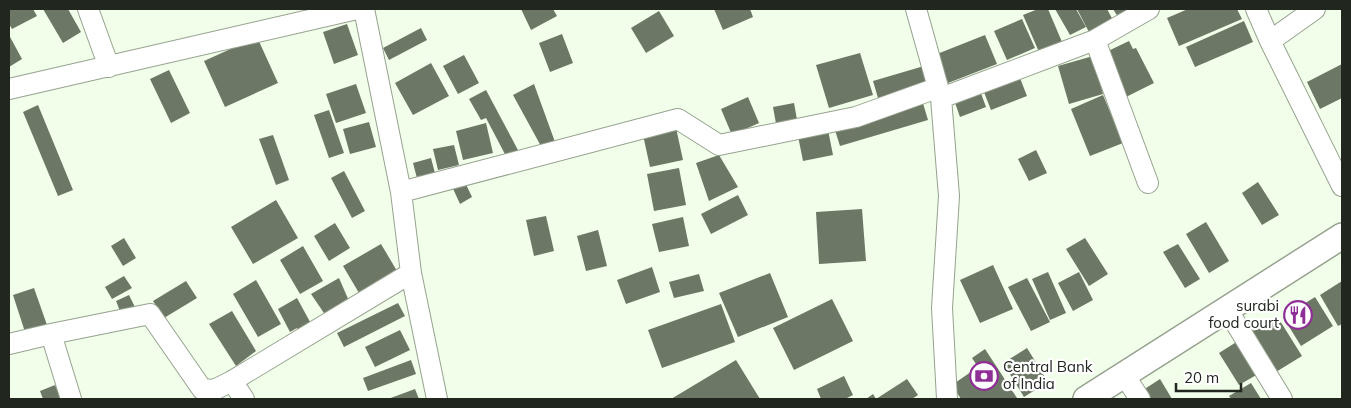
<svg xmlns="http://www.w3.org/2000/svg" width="1351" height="408" font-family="Mulish,sans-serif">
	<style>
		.building { fill: #6c7765 }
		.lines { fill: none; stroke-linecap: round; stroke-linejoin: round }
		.minor-casing { stroke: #96a28f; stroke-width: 22 }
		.tertiary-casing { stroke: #96a28f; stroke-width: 28 }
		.minor { stroke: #fff; stroke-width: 20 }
		.tertiary { stroke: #fff; stroke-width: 25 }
		.labels { text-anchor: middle; stroke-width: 4.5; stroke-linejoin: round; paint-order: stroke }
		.poi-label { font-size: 15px; fill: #21261f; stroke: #fff; text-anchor: end }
	</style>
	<rect width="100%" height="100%" fill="#f1fee9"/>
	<path class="building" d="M9,9H33L37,16L12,29L9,24Z
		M43,9H68L81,32L63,43Z
		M521,9H553L557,16L531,30Z
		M714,9H750L753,17L723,30Z
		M1038,9H1048L1062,42L1039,52L1023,15Z
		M1055,9H1076L1086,27L1070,35Z
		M1077,9H1107L1114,22L1090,34Z
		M1113,9H1134L1118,17Z
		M1188,9H1237L1242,19L1179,46L1167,18Z
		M659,11L674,36L646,53L631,28Z
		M1022,19L1035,48L1007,60L994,31Z
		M1244,21L1253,42L1195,67L1186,47Z
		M347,24L358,55L334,64L323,32Z
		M421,28L427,40L389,60L383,48Z
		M562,34L573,63L550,72L539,43Z
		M9,35L22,59L9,67Z
		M985,35L997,64L948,83L937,54Z
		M257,37L278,83L225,107L204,61Z
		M1129,41L1133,49L1136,48L1154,83L1122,99L1106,52Z
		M860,53L873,95L829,108L816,65Z
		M464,55L479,83L458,94L443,66Z
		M1093,56L1103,94L1069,104L1058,66Z
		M431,63L449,96L413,115L395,83Z
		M1342,64V98L1320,109L1307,82Z
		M924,66L929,83L878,98L873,81Z
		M169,70L190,113L171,123L150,79Z
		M1018,73L1027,96L991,110L982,87Z
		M356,84L366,113L336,123L326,94Z
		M534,84L555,142L542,148L513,95Z
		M979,88L986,107L960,117L953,97Z
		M486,90L519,152L507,158L486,118L481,120L469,99Z
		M1103,95L1123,143L1090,156L1071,109Z
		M748,97L759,123L732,135L721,109Z
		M922,100L928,120L840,146L834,127Z
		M794,103L798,125L777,129L773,107Z
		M38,105L73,190L58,196L23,112Z
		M329,110L344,153L329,158L314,115Z
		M369,122L376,147L350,154L343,129Z
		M486,123L493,153L463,160L456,131Z
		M827,125L833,155L803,161L797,131Z
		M676,128L683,160L650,167L643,135Z
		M273,135L289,180L276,185L259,139Z
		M454,145L459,165L438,170L433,149Z
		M1036,150L1047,173L1029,181L1018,159Z
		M719,155L738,187L709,201L696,163Z
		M431,158L436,177L418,182L413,163Z
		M679,168L686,205L654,211L647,174Z
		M344,171L365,211L352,218L331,178Z
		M462,176L472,197L460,204L450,182Z
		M1258,182L1279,215L1262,225L1242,193Z
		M738,195L748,215L711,234L701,214Z
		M276,200L298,238L253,264L231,227Z
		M862,209L866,261L819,264L816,212Z
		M546,216L554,251L534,256L526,220Z
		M683,217L689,246L659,252L652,224Z
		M1206,222L1229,261L1209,273L1186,234Z
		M335,223L350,248L329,261L314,236Z
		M598,230L607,266L586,271L577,236Z
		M124,238L136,258L123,266L111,246Z
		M1085,238L1108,274L1089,286L1066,249Z
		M381,244L397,271L359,293L343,266Z
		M1178,244L1200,279L1185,288L1163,252Z
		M303,246L323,281L300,294L280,260Z
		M993,265L1013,309L980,323L960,280Z
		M652,267L660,292L626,304L617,280Z
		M1048,272L1066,313L1050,320L1032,279Z
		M1079,272L1093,300L1073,311L1058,283Z
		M770,273L788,317L738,337L719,293Z
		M699,274L704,291L674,298L669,282Z
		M124,276L132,288L112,299L105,287Z
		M339,278L349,301L326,316L311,294Z
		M1027,278L1050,322L1031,331L1008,287Z
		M256,280L281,324L258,337L233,294Z
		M186,281L197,298L164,318L153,301Z
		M1342,281V324L1338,326L1320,295Z
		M34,288L47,325L25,332L13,295Z
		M129,295L136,309L122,316L116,301Z
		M1315,297L1333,326L1301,346L1283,317Z
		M297,298L315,331L302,338L297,328L290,332L278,309Z
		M832,299L853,341L794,370L773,328Z
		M398,303L405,316L344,347L337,333Z
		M721,304L735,342L662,368L648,330Z
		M232,311L256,351L236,366L209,324Z
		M1277,316L1302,356L1271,375L1246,335Z
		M400,330L410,350L375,367L365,347Z
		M1238,341L1258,374L1239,385L1219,353Z
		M1027,348L1048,382L1024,397L1003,363Z
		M985,349L1017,398L1016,399H961L952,385L978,367L972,358Z
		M411,360L416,374L368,391L363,378Z
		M736,360L760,399H671Z
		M844,376L853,395L845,399H821L817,389Z
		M907,379L918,395L912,399H866L873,394L876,399Z
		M1160,379L1172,399H1145L1140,392Z
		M1251,383L1261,399H1231L1229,396Z
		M55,385L61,399H43L40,391Z
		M415,389L419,399H388Z"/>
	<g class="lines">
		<defs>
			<path id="minor" d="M88,9L109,67
				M364,9L401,192L411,273L437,399
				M916,9L941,98L949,196L942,308L947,399
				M1256,9L1270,41L1342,186
				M1095,40L1148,183
				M1270,41L1315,9
				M9,89L357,9
				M941,98L1095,40L1149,9
				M401,192L678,119L719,145L856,117L937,88
				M1227,309L1282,399
				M51,334L71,399
				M9,344L51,334L150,314L202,389L214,390L232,381
				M1124,375L1140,399
				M244,399L232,381L411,273"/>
			<path id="tertiary" d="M1086,399L1342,236"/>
		</defs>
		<use href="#minor" class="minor-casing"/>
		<use href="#tertiary" class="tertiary-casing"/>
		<use href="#minor" class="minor"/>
		<use href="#tertiary" class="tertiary"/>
	</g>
	<defs>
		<symbol id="restaurant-ring" viewBox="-11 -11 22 22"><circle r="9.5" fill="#fff" stroke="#8e2e96" stroke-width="1.5"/><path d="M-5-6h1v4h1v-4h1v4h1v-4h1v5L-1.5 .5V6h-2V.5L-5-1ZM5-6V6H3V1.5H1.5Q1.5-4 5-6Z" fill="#8e2e96"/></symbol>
		<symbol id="bank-ring" viewBox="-11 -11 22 22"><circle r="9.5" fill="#fff" stroke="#8e2e96" stroke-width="1.5"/><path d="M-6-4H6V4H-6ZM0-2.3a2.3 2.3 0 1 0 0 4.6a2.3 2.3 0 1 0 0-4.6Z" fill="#8e2e96"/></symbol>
	</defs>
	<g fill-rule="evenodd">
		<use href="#restaurant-ring" x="1282" y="299" width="32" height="32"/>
		<use href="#bank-ring" x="968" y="360" width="32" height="32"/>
	</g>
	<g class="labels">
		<g class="poi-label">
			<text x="1279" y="311">surabi<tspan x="1279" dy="17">food court</tspan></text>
			<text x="1003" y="372" text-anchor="start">Central Bank<tspan x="1003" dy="17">of India</tspan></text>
		</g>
	</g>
	<rect width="1351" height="408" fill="none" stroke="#21261f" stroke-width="20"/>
	<path d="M1176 383v8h65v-8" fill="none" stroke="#21261f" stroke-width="2.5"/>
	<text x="1184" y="383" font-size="15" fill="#21261f" stroke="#ffffff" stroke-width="4" paint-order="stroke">20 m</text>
</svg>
